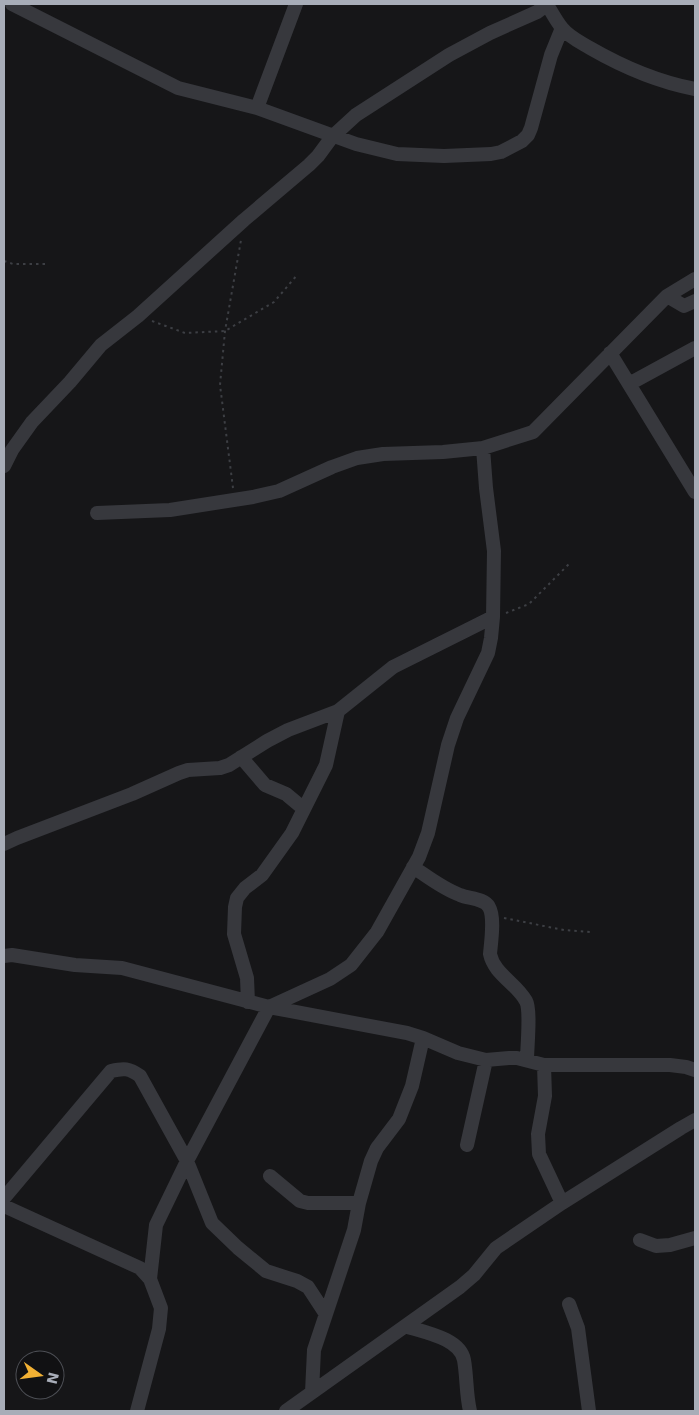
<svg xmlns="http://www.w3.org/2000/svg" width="699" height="1415" font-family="'DejaVu Sans',sans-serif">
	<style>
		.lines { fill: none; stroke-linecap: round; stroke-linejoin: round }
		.path { stroke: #3d3f44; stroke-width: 2; stroke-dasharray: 2.5 4; stroke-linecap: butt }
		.minor { stroke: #37383d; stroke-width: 14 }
	</style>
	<rect width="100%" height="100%" fill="#161618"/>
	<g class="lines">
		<path class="path" d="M4,261L13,264H49
			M152,321L185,333L225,331L274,302L298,274
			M233,488L220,385L225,331L241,240
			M506,613L529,604L570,563
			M504,918L564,930L591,932"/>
		<path class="minor" d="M12,4L178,88L257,108L356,144L397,154L444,156L491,154L501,152L522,141L528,135L531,128L551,55L562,28
			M547,5C552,12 556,21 562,28C569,37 580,42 590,48C623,67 658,82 695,89
			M257,108L296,4
			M667,296L684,306L695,301
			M610,353L695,492
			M629,384L695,348
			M4,466L12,450L32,422L70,382L101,345L138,316L244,220L309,165L318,156L332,137L356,115L449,55L490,33L537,12L548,4
			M97,513L170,510L253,497L279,491L332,467L357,458L383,454L443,452L483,448L533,432L667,296L695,279
			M241,757L265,785L286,794L304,809
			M4,844L17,838L132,794L179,773L188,770L220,768L229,765L267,741L288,730L338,711L393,667L493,617
			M413,867C428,877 443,889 460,895C469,899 484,898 489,907C495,917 491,942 490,954C494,974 516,983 526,1001C531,1010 527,1048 527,1060
			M4,956L12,955L75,965L122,968L269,1007L330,979L351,965L377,932L419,857L428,833L448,745L457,718L488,653L491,638L493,617L494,551L486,488L483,448
			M248,1002L247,978L234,934L235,907L237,898L245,888L262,875L292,833L326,765L338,711
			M544,1065L545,1096L538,1134L539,1154L562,1203
			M467,1145L486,1060
			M270,1176L300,1201L308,1203H359L371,1161L377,1148L399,1119L412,1086L423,1038
			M4,1198L111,1071C124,1068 129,1068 140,1076L187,1161L212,1223L238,1248L266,1271L297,1281L308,1287L325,1313
			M4,1206L140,1268L150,1279L161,1308L159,1329L137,1411
			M640,1240L656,1246L670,1245L695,1238
			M150,1279L156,1225L187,1161L269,1007L407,1033L423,1038L458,1053L486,1060L509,1058H517L544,1065H670L686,1067L695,1070
			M569,1304L578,1328L589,1411
			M405,1326C423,1332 460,1338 464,1360C467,1377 466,1394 470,1411
			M312,1392L314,1350L354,1230L359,1203
			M286,1411L460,1287L474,1275L496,1248L562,1203L681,1128L695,1120"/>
	</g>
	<rect width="699" height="1415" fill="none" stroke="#a8adb8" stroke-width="10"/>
	<g transform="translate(40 1375) rotate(104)"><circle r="24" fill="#111113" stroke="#4d4f55"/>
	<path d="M0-4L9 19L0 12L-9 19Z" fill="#f2b134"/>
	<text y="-8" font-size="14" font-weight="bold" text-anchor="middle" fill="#a8adb8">N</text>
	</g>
</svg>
